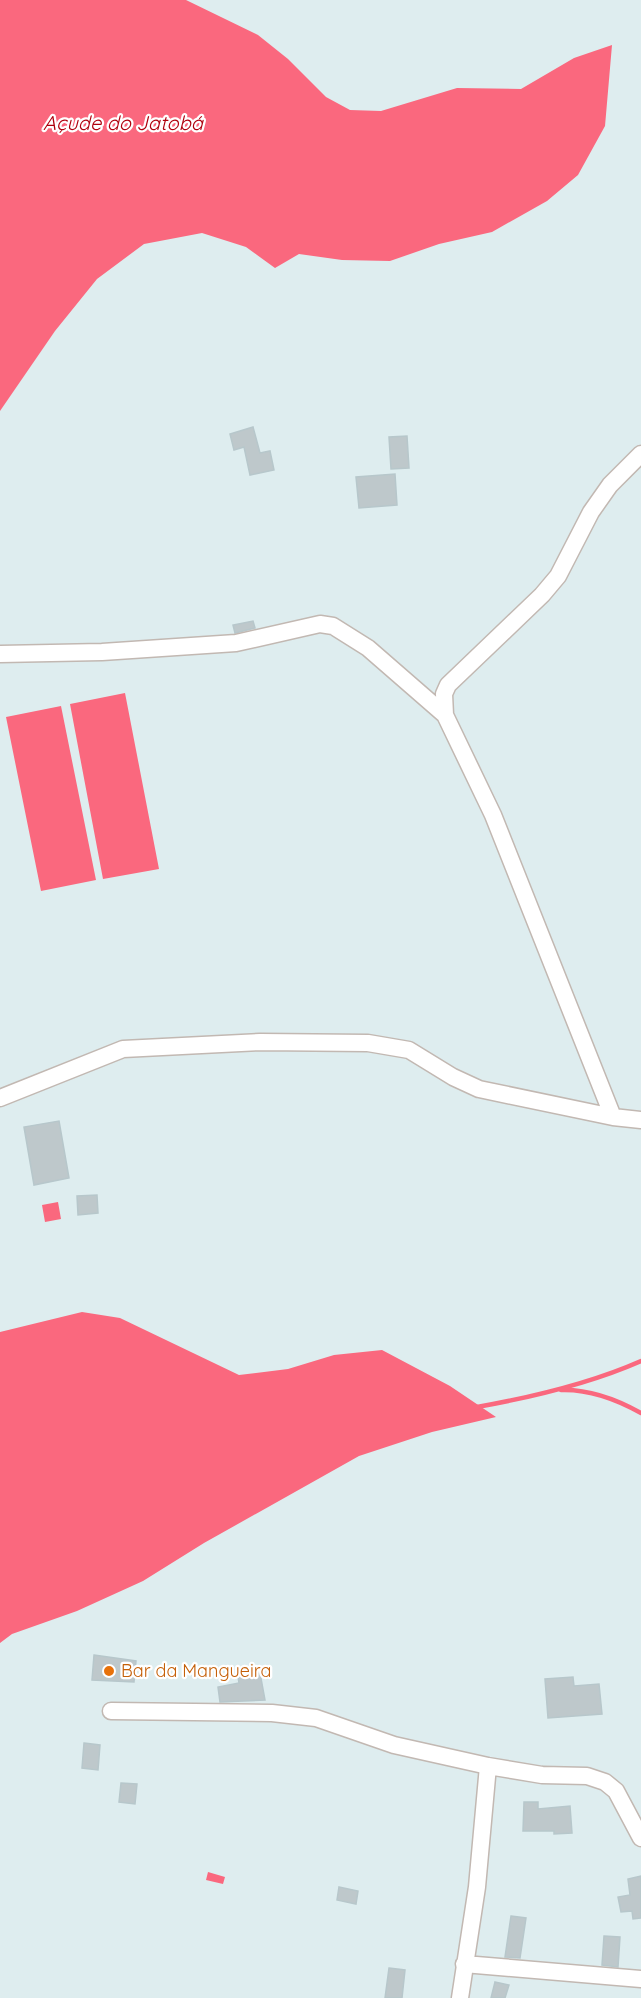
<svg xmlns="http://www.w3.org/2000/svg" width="641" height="1998" font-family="Quicksand,sans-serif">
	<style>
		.water { fill: #fa687e }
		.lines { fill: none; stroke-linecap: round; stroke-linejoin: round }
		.stream { stroke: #fa687e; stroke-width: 4.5 }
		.building { fill: #bec8cb; stroke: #b7c7cb; stroke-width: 1.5 }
		.minor-casing { stroke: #c2b8b2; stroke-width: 19 }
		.minor { stroke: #fff; stroke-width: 16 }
		.food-dot { fill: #e8710a; stroke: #fff; stroke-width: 2 }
		.labels { text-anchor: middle; stroke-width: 4.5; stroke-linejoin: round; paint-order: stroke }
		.food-label { font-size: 18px; fill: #c56008; stroke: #fff; text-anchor: start }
		.water-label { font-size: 20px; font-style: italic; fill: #ae000d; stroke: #fff }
	</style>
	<rect width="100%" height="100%" fill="#deedef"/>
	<path class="water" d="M0,0H186L258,35L288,59L326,97L350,110L381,111L457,88L521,89L574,58L612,45L605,126L578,175L547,201L492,232L439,244L390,261L342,260L299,254L275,268L246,247L202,233L144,244L97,279L55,331L0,411Z
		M125,693L159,869L103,879L70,704Z
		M61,706L96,880L41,891L6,717Z
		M58,1202L61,1219L45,1222L42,1205Z
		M82,1312L120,1318L239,1375L288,1369L334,1355L382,1350L450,1386L496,1417L432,1432L359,1456L204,1543L143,1581L77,1611L12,1634L0,1643V1332Z
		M208,1872L225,1877L223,1884L206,1880Z"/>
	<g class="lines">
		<path class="stream" d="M561,1390C590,1389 616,1399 641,1413
			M477,1407C533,1397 589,1384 641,1361"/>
	</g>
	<path class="building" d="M253,427L260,453L270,451L274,470L250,475L244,447L234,450L230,434Z
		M407,436L409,468L391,469L389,437Z
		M395,474L397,505L359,508L356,477Z
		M253,621L255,628L235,633L233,625Z
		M59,1121L69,1178L34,1185L24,1127Z
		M97,1195L98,1213L78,1215L77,1196Z
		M94,1655L136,1661L134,1682L92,1680Z
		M260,1673L265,1700L220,1702L218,1687L239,1683L238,1677Z
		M573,1677L574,1686L599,1684L602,1714L548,1718L545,1679Z
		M84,1743L100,1745L98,1770L82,1768Z
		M121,1783L137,1784L135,1804L119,1802Z
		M524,1802H538V1809L570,1806L572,1833L554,1834V1831H523Z
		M641,1876V1918L633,1919L632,1911L621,1912L618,1897L630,1895L628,1879Z
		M339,1887L358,1891L356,1904L337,1900Z
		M511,1916L526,1918L520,1958L505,1957Z
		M604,1936L620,1937L618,1967L602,1965Z
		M389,1968L405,1970L402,1998H385Z
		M495,1982L509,1985L505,1998H491Z"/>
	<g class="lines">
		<defs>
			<path id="minor" d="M0,654L102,652L236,643L320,624L333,626L368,648L445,715L493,815L613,1117
				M445,715L444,694L448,685L542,595L558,576L591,512L610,485L641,454
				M0,1098L123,1049L260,1042L368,1043L409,1050L453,1077L479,1089L613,1117L641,1120
				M111,1711L272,1713L316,1718L394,1745L488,1766L542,1775L587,1776L605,1782L616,1791L641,1838
				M464,1964L641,1979
				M460,1998L477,1887L488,1766"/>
		</defs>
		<use href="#minor" class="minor-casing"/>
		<use href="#minor" class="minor"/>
	</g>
	<circle class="food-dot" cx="109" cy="1671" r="6"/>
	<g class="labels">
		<g class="food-label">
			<text x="121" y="1677">Bar da Mangueira</text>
		</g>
		<g class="water-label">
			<text x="123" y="130">Açude do Jatobá</text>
		</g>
	</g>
</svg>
